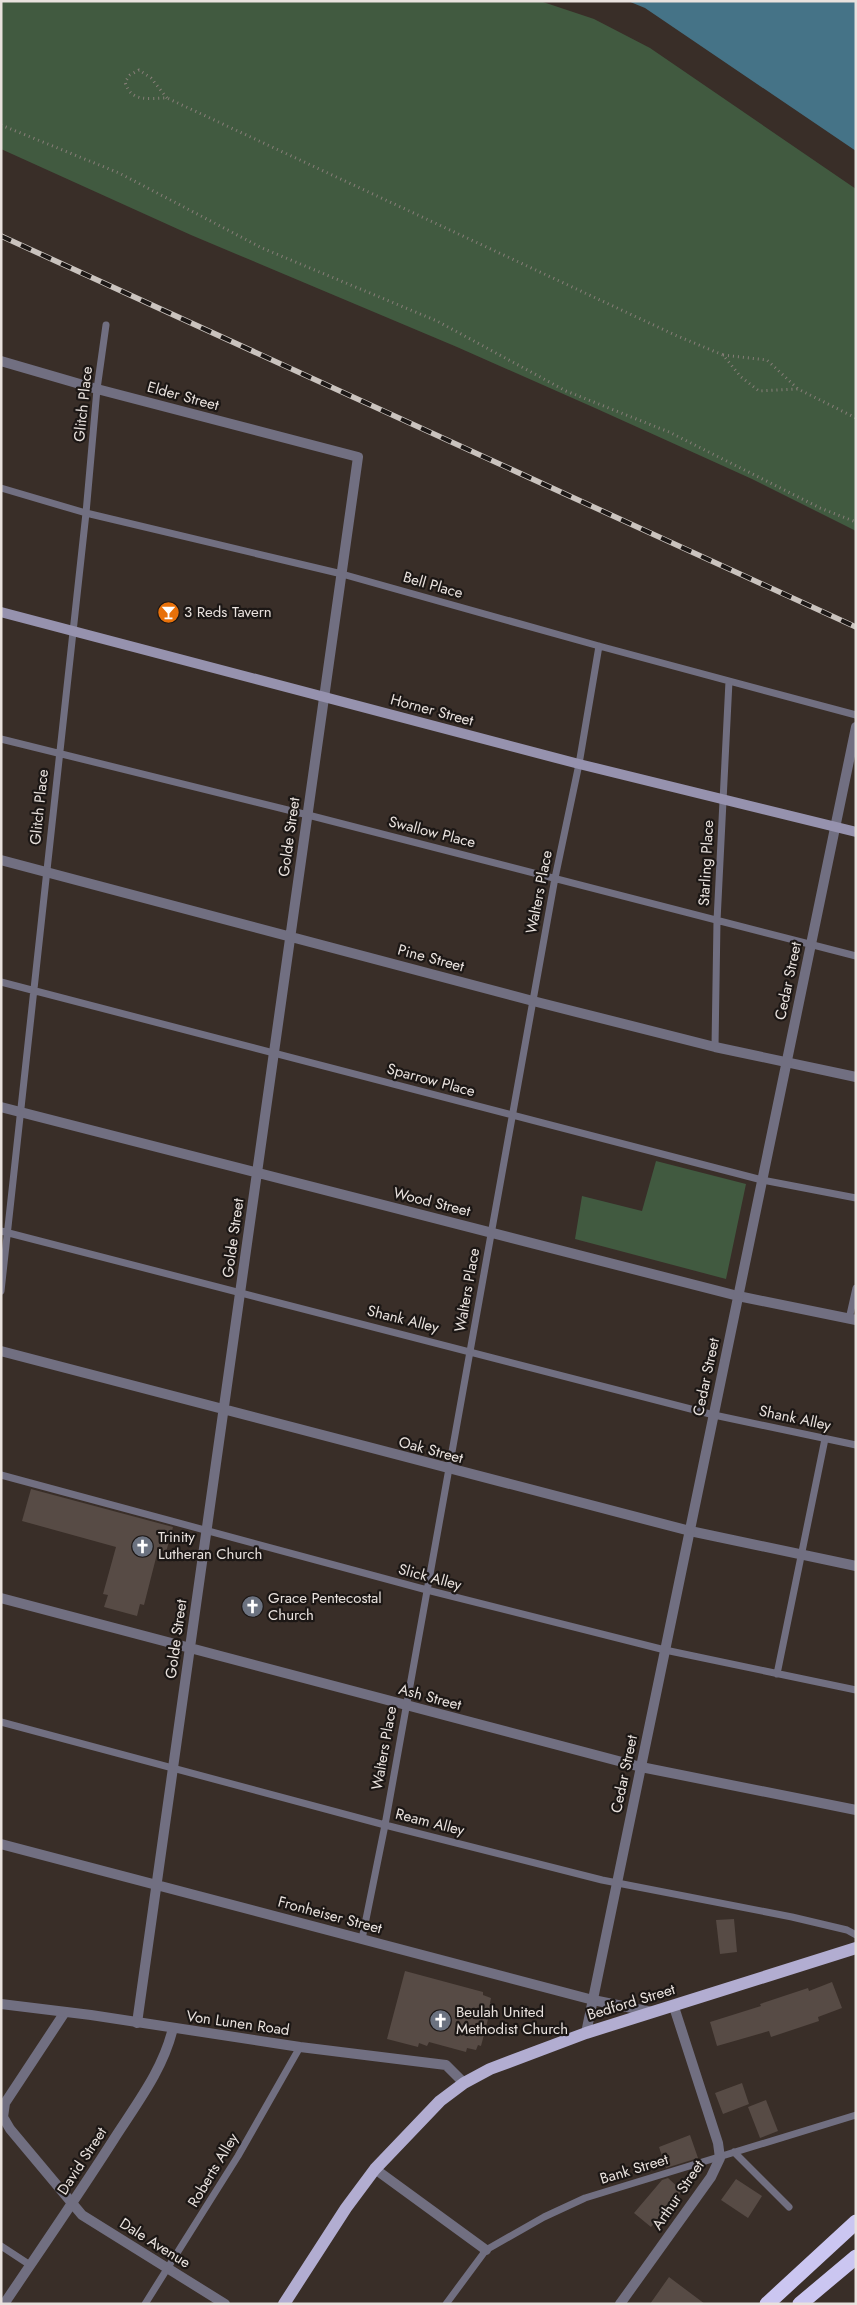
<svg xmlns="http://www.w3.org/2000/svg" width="857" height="2305" font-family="Jost,sans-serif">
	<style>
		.green { fill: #415a40 }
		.water { fill: #457387 }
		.building { fill: #574b45 }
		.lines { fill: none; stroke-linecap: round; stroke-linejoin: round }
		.path { stroke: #877e78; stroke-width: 3; stroke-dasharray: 1 4; stroke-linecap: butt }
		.service { stroke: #716f81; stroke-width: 7 }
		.minor { stroke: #716f81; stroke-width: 10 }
		.tertiary { stroke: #716f81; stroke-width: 10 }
		.secondary { stroke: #9692ae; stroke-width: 10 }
		.primary { stroke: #b2add1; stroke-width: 12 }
		.motorway { stroke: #cbc6f1; stroke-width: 15 }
		.rail-casing { stroke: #cac3be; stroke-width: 5.5 }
		.rail { stroke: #1c1715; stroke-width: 4; stroke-dasharray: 11; stroke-linecap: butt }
		.labels { text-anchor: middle; stroke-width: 4.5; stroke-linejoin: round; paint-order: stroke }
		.street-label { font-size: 15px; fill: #e9e2de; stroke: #1c1715 }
		.poi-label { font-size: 15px; fill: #e9e2de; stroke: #1c1715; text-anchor: start }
	</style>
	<rect width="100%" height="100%" fill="#392e28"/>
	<path class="green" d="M1,1H540L594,19L650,48L856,189V531L752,479L595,408L457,347L191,235L1,149Z
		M656,1161L746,1184L726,1279L575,1239L582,1196L642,1211Z"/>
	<path class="water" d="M628,1H856V151L645,8Z"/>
	<path class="building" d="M31,1489L173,1527L166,1552L158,1550L144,1605L140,1604L137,1616L104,1607L108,1595L103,1594L116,1547L22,1521Z
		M734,1919L737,1952L720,1954L716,1920Z
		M405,1971L483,1992V1995L491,1998L490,2003L492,2004L481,2046L478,2045L476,2050L467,2048L466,2052L429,2042L427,2046L419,2043L418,2047L387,2039Z
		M832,1982L842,2008L818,2017L819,2021L771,2037L769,2031L717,2046L710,2022L761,2006L760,2004L808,1988L809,1991Z
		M742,2083L749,2104L723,2114L715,2093Z
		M766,2100L778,2131L760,2138L748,2107Z
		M690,2135L698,2158L666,2168L659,2147Z
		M668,2178L682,2191L651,2227L634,2213L662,2180Z
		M736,2179L762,2196L748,2218L721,2200Z
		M669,2277L705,2304H650Z"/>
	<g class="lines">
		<path class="path" d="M167,98L151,78L139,70L130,75L125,82C131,103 149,98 167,98L675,335L723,355L741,377L759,391L798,389L856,418
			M1,125L119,173L262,248L437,321L566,391L669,432L820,508L856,522
			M723,355L767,360L798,389"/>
		<path class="service" d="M1,488L86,513L342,574L599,646L856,715
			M1,739L308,815L856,956
			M1,982L762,1180L856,1198
			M715,1047L717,921L729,681
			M1,1231L714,1415L856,1445
			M1,1291L86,513L97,389L106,325
			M849,1319L856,1288
			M1,1475L427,1590L665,1650L856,1690
			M777,1674L825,1439
			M1,1722L385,1825L602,1880L792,1917L847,1930L856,1935
			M362,1939L385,1825L555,878L579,764L599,646
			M734,2152L789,2207
			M1,2246L30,2265
			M145,2304L238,2156L300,2047
			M446,2304L486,2250L544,2217L585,2198L856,2115"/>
		<path class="minor" d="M1,361L97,389L358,457L137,2023
			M835,828L856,727
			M1,860L533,1001L715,1047L856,1077
			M1,1107L738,1296L856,1320
			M1,1351L690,1531L856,1566
			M1,1598L641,1767L856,1810
			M1,1844L593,2000L652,2012
			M65,2012L5,2103L3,2117L10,2129L82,2215L225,2304
			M375,2169L486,2250
			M4,2304C41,2249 79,2194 114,2139C137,2103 163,2070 173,2028
			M620,2304L711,2177L720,2158L718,2143L674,2007"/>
		<path class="tertiary" d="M1,2004L91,2015L300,2047L446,2065L464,2083
			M586,2033L835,828"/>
		<path class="secondary" d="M1,612L579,764L856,832"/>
		<path class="primary" d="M284,2304L346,2208L375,2169L440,2101L464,2083L490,2069L586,2033L856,1948"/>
		<path class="motorway" d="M767,2304L856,2222
			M800,2304L856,2257"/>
		<defs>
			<path id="rail" d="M1,236L856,627"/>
		</defs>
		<use href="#rail" class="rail-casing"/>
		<use href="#rail" class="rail"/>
	</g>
	<defs>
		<symbol id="bar-disc" viewBox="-11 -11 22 22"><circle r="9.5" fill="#e8710a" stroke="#1c1715"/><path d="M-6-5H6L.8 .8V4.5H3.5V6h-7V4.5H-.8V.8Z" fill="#fff"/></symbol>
		<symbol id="church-disc" viewBox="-11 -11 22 22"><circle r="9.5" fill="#6b7280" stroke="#1c1715"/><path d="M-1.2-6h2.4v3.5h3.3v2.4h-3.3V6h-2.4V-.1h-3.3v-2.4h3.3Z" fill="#fff"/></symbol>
	</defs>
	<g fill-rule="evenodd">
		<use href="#bar-disc" x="156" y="600" width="25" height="25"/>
		<use href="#church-disc" x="130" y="1534" width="25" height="25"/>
		<use href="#church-disc" x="240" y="1594" width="25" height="25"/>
		<use href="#church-disc" x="428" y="2008" width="25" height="25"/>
	</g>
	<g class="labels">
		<g class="street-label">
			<text transform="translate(183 396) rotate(15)" y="5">Elder Street</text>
			<text transform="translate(83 404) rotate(-84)" y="5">Glitch Place</text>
			<text transform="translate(433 585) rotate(16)" y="5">Bell Place</text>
			<text transform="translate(432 710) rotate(15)" y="5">Horner Street</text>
			<text transform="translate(39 807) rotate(-84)" y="5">Glitch Place</text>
			<text transform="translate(432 832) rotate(14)" y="5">Swallow Place</text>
			<text transform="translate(289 837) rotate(-82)" y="5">Golde Street</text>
			<text transform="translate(706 863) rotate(-87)" y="5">Starling Place</text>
			<text transform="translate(539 892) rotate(-79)" y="5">Walters Place</text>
			<text transform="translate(431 958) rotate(15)" y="5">Pine Street</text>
			<text transform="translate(788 981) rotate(-78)" y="5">Cedar Street</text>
			<text transform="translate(431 1080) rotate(15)" y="5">Sparrow Place</text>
			<text transform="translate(432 1202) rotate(14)" y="5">Wood Street</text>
			<text transform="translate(233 1238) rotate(-82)" y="5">Golde Street</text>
			<text transform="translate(467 1290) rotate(-80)" y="5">Walters Place</text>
			<text transform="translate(403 1319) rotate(14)" y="5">Shank Alley</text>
			<text transform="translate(706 1377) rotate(-78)" y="5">Cedar Street</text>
			<text transform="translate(795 1418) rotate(12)" y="5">Shank Alley</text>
			<text transform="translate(431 1450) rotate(15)" y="5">Oak Street</text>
			<text transform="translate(430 1577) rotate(15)" y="5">Slick Alley</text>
			<text transform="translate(176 1639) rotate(-82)" y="5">Golde Street</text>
			<text transform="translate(430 1697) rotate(15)" y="5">Ash Street</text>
			<text transform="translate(384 1748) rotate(-80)" y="5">Walters Place</text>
			<text transform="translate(624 1774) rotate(-78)" y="5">Cedar Street</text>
			<text transform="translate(430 1822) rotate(14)" y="5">Ream Alley</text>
			<text transform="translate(330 1915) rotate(15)" y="5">Fronheiser Street</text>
			<text transform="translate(631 2002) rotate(-17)" y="5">Bedford Street</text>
			<text transform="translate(238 2023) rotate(8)" y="5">Von Lunen Road</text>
			<text transform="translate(82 2161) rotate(-57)" y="5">David Street</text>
			<text transform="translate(634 2169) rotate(-17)" y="5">Bank Street</text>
			<text transform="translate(213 2170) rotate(-59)" y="5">Roberts Alley</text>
			<text transform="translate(678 2195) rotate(-56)" y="5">Arthur Street</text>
			<text transform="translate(155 2243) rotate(32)" y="5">Dale Avenue</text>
		</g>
		<g class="poi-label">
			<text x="184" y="617">3 Reds Tavern</text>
			<text x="158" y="1542">Trinity<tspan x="158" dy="17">Lutheran Church</tspan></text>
			<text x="268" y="1603">Grace Pentecostal<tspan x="268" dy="17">Church</tspan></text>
			<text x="456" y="2017">Beulah United<tspan x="456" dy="17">Methodist Church</tspan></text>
		</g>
	</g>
	<rect width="857" height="2305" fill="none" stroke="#e9e2de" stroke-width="5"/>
</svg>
